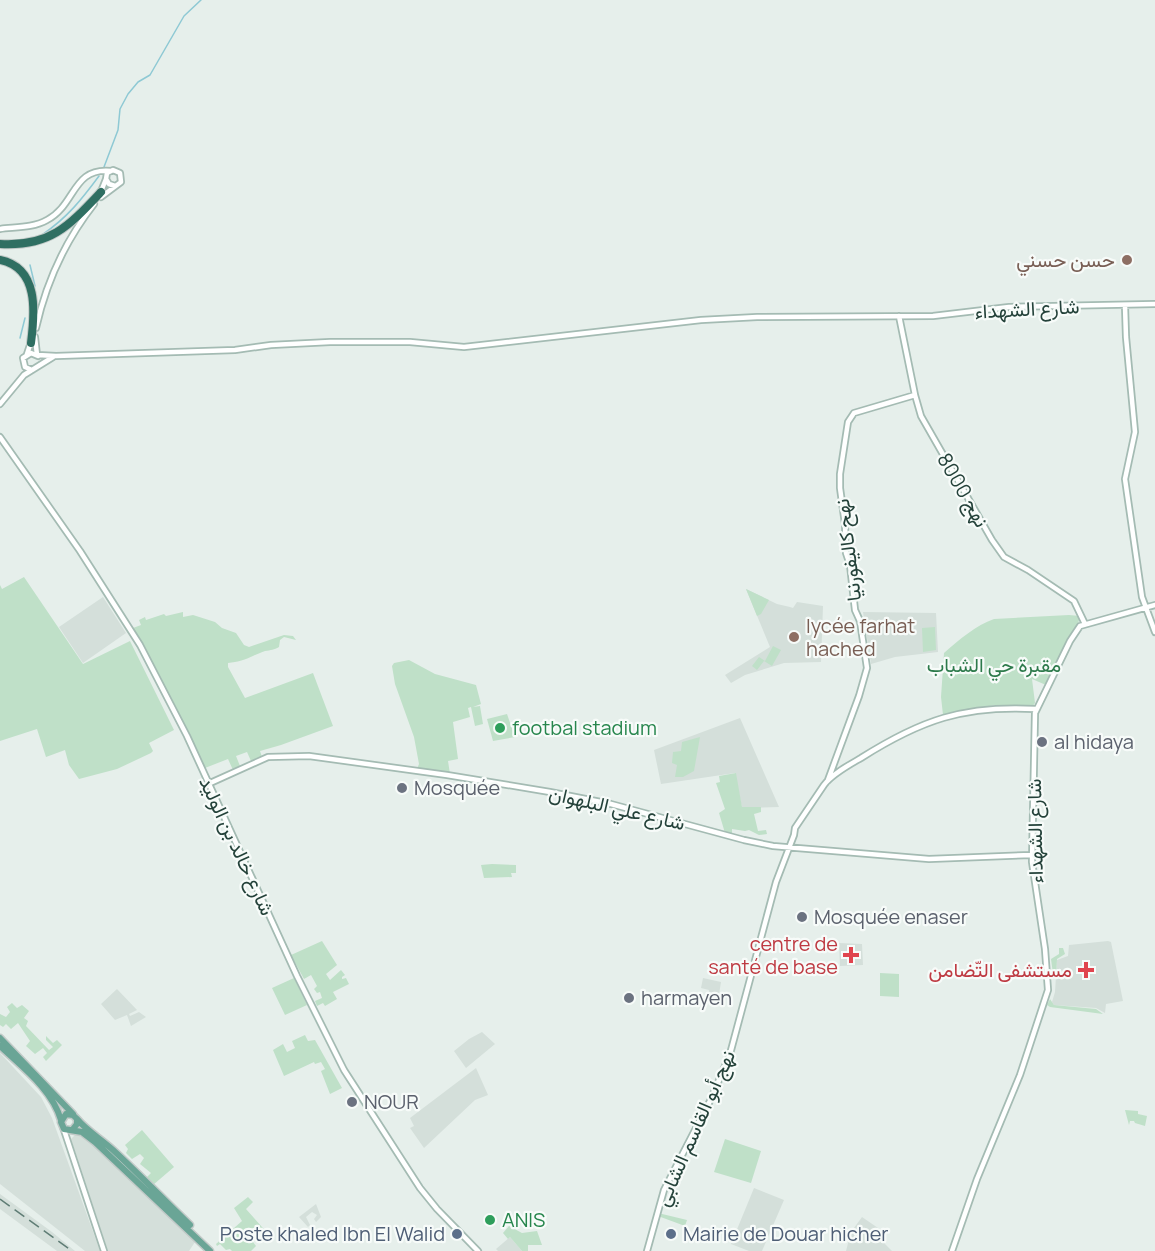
<svg xmlns="http://www.w3.org/2000/svg" width="1155" height="1251" font-family="Manrope,Vazirmatn,sans-serif">
	<style>
		.built { fill: #d4dfda }
		.green { fill: #bfe0c8 }
		.lines { fill: none; stroke-linecap: round; stroke-linejoin: round }
		.stream { stroke: #8ec9d4; stroke-width: 1.5 }
		.secondary-casing { stroke: #a4bbb3; stroke-width: 8 }
		.primary-casing { stroke: #c2cac8; stroke-width: 9 }
		.highway-casing { stroke: #c2cac8; stroke-width: 10 }
		.secondary { stroke: #fff; stroke-width: 4.5 }
		.primary { stroke: #6aa596; stroke-width: 6 }
		.highway { stroke: #2f6f62; stroke-width: 8 }
		.rail { stroke: #5f7d75; stroke-width: 1.5; stroke-dasharray: 12 6; stroke-linecap: butt }
		.education-dot { fill: #8d6e63; stroke: #f7fbf9; stroke-width: 2 }
		.leisure-dot { fill: #2e9e5b; stroke: #f7fbf9; stroke-width: 2 }
		.worship-dot { fill: #6b7280; stroke: #f7fbf9; stroke-width: 2 }
		.health-dot { fill: #e0444e; stroke: #f7fbf9; stroke-width: 2 }
		.service-dot { fill: #5c6f8a; stroke: #f7fbf9; stroke-width: 2 }
		.labels { text-anchor: middle; stroke-width: 4.5; stroke-linejoin: round; paint-order: stroke }
		.education-label { font-size: 20px; fill: #785e54; stroke: #f7fbf9; text-anchor: end }
		.street-label { font-size: 20px; fill: #24423a; stroke: #f7fbf9 }
		.park-label { font-size: 20px; fill: #2d7a4b; stroke: #f7fbf9 }
		.leisure-label { font-size: 20px; fill: #27864d; stroke: #f7fbf9; text-anchor: start }
		.worship-label { font-size: 20px; fill: #5b616d; stroke: #f7fbf9; text-anchor: start }
		.health-label { font-size: 20px; fill: #be3a42; stroke: #f7fbf9; text-anchor: end }
		.service-label { font-size: 20px; fill: #4e5e75; stroke: #f7fbf9; text-anchor: end }
	</style>
	<rect width="100%" height="100%" fill="#e6efeb"/>
	<path class="built" d="M746,589L777,604L790,607L793,608L797,602L823,606L821,662L784,663L745,675L731,683L725,675L770,647Z
		M103,597L126,633L83,663L59,627Z
		M863,612L936,613L938,652L895,657L871,664Z
		M740,718L779,807L742,808L735,773L661,784L654,750Z
		M1108,941L1111,942L1123,1001L1106,1004L1105,1013L1096,1008L1054,1005L1052,1002L1055,992L1057,960L1068,956L1069,945Z
		M839,943L862,944L863,965L840,966Z
		M703,978L721,982L718,1001L708,999L709,990L701,988Z
		M117,989L137,1010L129,1014L130,1016L139,1012L146,1017L131,1026L127,1015L115,1020L101,1004Z
		M482,1032L495,1044L466,1068L454,1051L469,1039Z
		M0,1053L41,1097L52,1118L100,1251H85L0,1184Z
		M476,1068L488,1095L475,1100L424,1148L410,1128L414,1126L410,1118Z
		M75,1135L85,1137L195,1242L189,1251H108L71,1139Z
		M754,1188L784,1200L762,1251H749L731,1244Z
		M0,1194L52,1232L75,1251H57L0,1209Z
		M316,1204L321,1217L316,1222L314,1219L317,1215L312,1212L306,1217L310,1225L308,1227L299,1217Z
		M862,1217L878,1228L885,1244L892,1251H846L851,1232Z
		M510,1237L522,1251H498L496,1249Z"/>
	<path class="green" d="M24,577L83,664L130,641L174,730L149,743L153,751L151,753L117,769L79,779L69,765L65,750L46,757L37,729L0,741V585L2,589Z
		M746,589L769,600L761,614L757,616Z
		M183,612V617L193,615L215,622L222,628L236,633L244,645L249,647L284,635L293,636L296,640L284,637L280,640L279,647C274,650 271,650 265,651C248,657 248,661 228,663V667L245,698L313,673L333,726L281,745L260,751L262,757L251,761L247,752L236,756L240,766L233,770L228,759L205,768L183,721L133,628L141,625L139,620L145,617L146,620L164,614L166,616Z
		M1069,615L1080,616L1078,624L1046,685L1032,679L1035,703L1032,707L995,705L943,715L941,697L944,653C959,640 976,625 994,619Z
		M935,627L936,650L923,652L922,628Z
		M773,646L781,650L772,666L764,661L757,670L752,666L759,657L765,661Z
		M409,660L435,674L476,685L481,704L473,707L480,706L483,724L475,726L471,707L468,708L470,717L453,722L458,759L448,761L450,774L417,769L419,764L414,737L395,684L392,666L394,663Z
		M507,714L515,737L493,741L487,719Z
		M700,737L694,771L683,777H675L677,765L672,763L673,752L681,751L682,742Z
		M736,773L742,807H761V812L754,814L758,831L766,830L767,834L759,835L749,830L745,831L732,829V835L725,833L719,813L725,809L716,783L720,782L719,776Z
		M492,864L516,865V873H511L512,877L484,878L481,865Z
		M322,941L337,965L326,974L330,980L341,970L345,975L342,977V979L346,978L349,984L333,992L337,999L325,1006L323,1003L317,1006L315,1001L322,998L320,992L317,993L314,989L317,986L311,975L304,979L291,955Z
		M1059,948H1063L1065,954L1057,959L1056,979L1051,978L1053,974L1051,959L1059,954Z
		M880,973L899,974V997L880,996Z
		M294,978L307,1005L285,1015L272,988Z
		M1050,999L1054,1005L1096,1009L1103,1014L1050,1007L1047,1005Z
		M12,1003L17,1008L22,1005L29,1011L24,1018L28,1021L26,1026L49,1050L53,1047L46,1040V1036L53,1043L57,1040L62,1045L46,1061L43,1057L47,1053L43,1048L35,1054L26,1046L30,1041L18,1023L11,1029L6,1024L3,1027L0,1025V1014L6,1017L10,1012L7,1007Z
		M305,1035L308,1041L315,1040L342,1088L330,1094L321,1071L325,1069L321,1062L315,1064L314,1062L284,1076L273,1050L283,1044L287,1052L295,1048L292,1041Z
		M1125,1110L1138,1111V1114L1147,1116L1145,1126L1135,1123L1134,1121H1130L1129,1125Z
		M142,1130L174,1167L153,1185L146,1178L151,1173L140,1164L144,1158L140,1154L132,1159L126,1153L128,1149L125,1145Z
		M725,1139L761,1151L751,1183L714,1172Z
		M248,1197L253,1202L246,1209L269,1235L265,1238L258,1231L250,1238L256,1246L251,1251H232L230,1249L226,1250L220,1244L217,1246L216,1244L242,1221L234,1208Z
		M658,1213L687,1220L685,1226L658,1216Z
		M509,1226L522,1233L537,1231L542,1245H528V1251H522L510,1237L508,1239L503,1233Z"/>
	<g class="lines">
		<path class="stream" d="M104,167L118,130L120,109L128,94L138,82L150,75L184,16L201,0
			M43,234C67,218 82,199 99,176
			M30,265L35,286
			M20,338L25,318"/>
		<defs>
			<path id="secondary" d="M100,194L106,179
				M101,197L121,182L120,173L113,170L107,173L106,179L109,184L115,186
				M0,229C15,227 33,228 47,220C76,205 72,167 111,171
				M1125,306L1126,337L1135,432L1125,479L1142,597L1155,632
				M899,316L915,395L921,416L992,540L1004,557L1028,570L1074,601L1085,624
				M36,328C46,283 65,241 94,204
				M35,337L37,355
				M27,354L31,342
				M38,355L56,356L235,350L271,345L330,342H410L464,347L701,320L757,317L933,316L1009,307L1155,304
				M32,370L25,367L23,358L31,353L38,356
				M0,404L24,375L53,357
				M0,437L80,551L140,645L187,736L297,976L344,1070L420,1188L437,1209L478,1251
				M828,780L859,696L867,668L860,621L855,610L850,565L846,553L845,524L840,488V474L848,422L854,413L915,395
				M208,784L268,757L309,756L447,775L550,792L611,804L744,840L773,846L929,859L1032,855
				M63,1127L104,1251
				M647,1251L664,1190L711,1099L730,1054L776,882L794,835L795,828L824,785C832,774 849,765 861,758C921,720 964,705 1035,709
				M952,1251L977,1179L1020,1075L1048,990L1045,949L1032,862L1035,713L1070,641L1080,626L1155,605"/>
			<path id="primary" d="M0,1038L73,1114
				M0,1046C22,1067 52,1089 61,1120
				M77,1119C87,1131 101,1139 113,1150C139,1174 164,1200 190,1225
				M73,1129L77,1124V1119L73,1115L66,1114L61,1122L64,1129L82,1132L95,1142L210,1251"/>
			<path id="highway" d="M0,244C50,247 69,226 101,192
				M0,260C39,268 35,312 31,343"/>
		</defs>
		<use href="#secondary" class="secondary-casing"/>
		<use href="#primary" class="primary-casing"/>
		<use href="#highway" class="highway-casing"/>
		<use href="#secondary" class="secondary"/>
		<use href="#primary" class="primary"/>
		<use href="#highway" class="highway"/>
		<path class="rail" d="M0,1199L72,1251"/>
	</g>
	<g class="education-dot">
		<circle cx="1127" cy="260" r="6"/>
		<circle cx="794" cy="637" r="6"/>
	</g>
	<g class="leisure-dot">
		<circle cx="500" cy="728" r="6"/>
		<circle cx="490" cy="1220" r="6"/>
	</g>
	<g class="worship-dot">
		<circle cx="1042" cy="742" r="6"/>
		<circle cx="402" cy="788" r="6"/>
		<circle cx="802" cy="917" r="6"/>
		<circle cx="629" cy="998" r="6"/>
		<circle cx="352" cy="1102" r="6"/>
	</g>
	<g class="health-dot">
		<path d="M848 946h6v6h6v6h-6v6h-6v-6h-6v-6h6z"/>
		<path d="M1083 961h6v6h6v6h-6v6h-6v-6h-6v-6h6z"/>
	</g>
	<g class="service-dot">
		<circle cx="457" cy="1234" r="6"/>
		<circle cx="671" cy="1234" r="6"/>
	</g>
	<g class="labels">
		<g class="education-label">
			<text x="1115" y="267">حسن حسني</text>
			<text x="806" y="633" text-anchor="start">lycée farhat<tspan x="806" dy="23">hached</tspan></text>
		</g>
		<g class="street-label">
			<text transform="translate(1027 309) rotate(-3)" y="7">شارع الشهداء</text>
			<text transform="translate(963 490) rotate(60)" y="7">نهج 8000</text>
			<text transform="translate(848 550) rotate(-97)" y="7">نهح كاليفورنيا</text>
			<text transform="translate(617 808) rotate(13)" y="7">شارع علي البلهوان</text>
			<text transform="translate(1035 831) rotate(-91)" y="7">شارع الشهداء</text>
			<text transform="translate(237 846) rotate(65)" y="7">شارع خالد بن الوليد</text>
			<text transform="translate(695 1128) rotate(-66)" y="7">نهج أبو القاسم الشابي</text>
		</g>
		<g class="park-label">
			<text x="994" y="672">مقبرة حي الشباب</text>
		</g>
		<g class="leisure-label">
			<text x="512" y="735">footbal stadium</text>
			<text x="502" y="1227">ANIS</text>
		</g>
		<g class="worship-label">
			<text x="1054" y="749">al hidaya</text>
			<text x="414" y="795">Mosquée</text>
			<text x="814" y="924">Mosquée enaser</text>
			<text x="641" y="1005">harmayen</text>
			<text x="364" y="1109">NOUR</text>
		</g>
		<g class="health-label">
			<text x="838" y="951">centre de<tspan x="838" dy="23">santé de base</tspan></text>
			<text x="1072" y="977">مستشفى التّضامن</text>
		</g>
		<g class="service-label">
			<text x="445" y="1241">Poste khaled Ibn El Walid</text>
			<text x="683" y="1241" text-anchor="start">Mairie de Douar hicher</text>
		</g>
	</g>
</svg>
